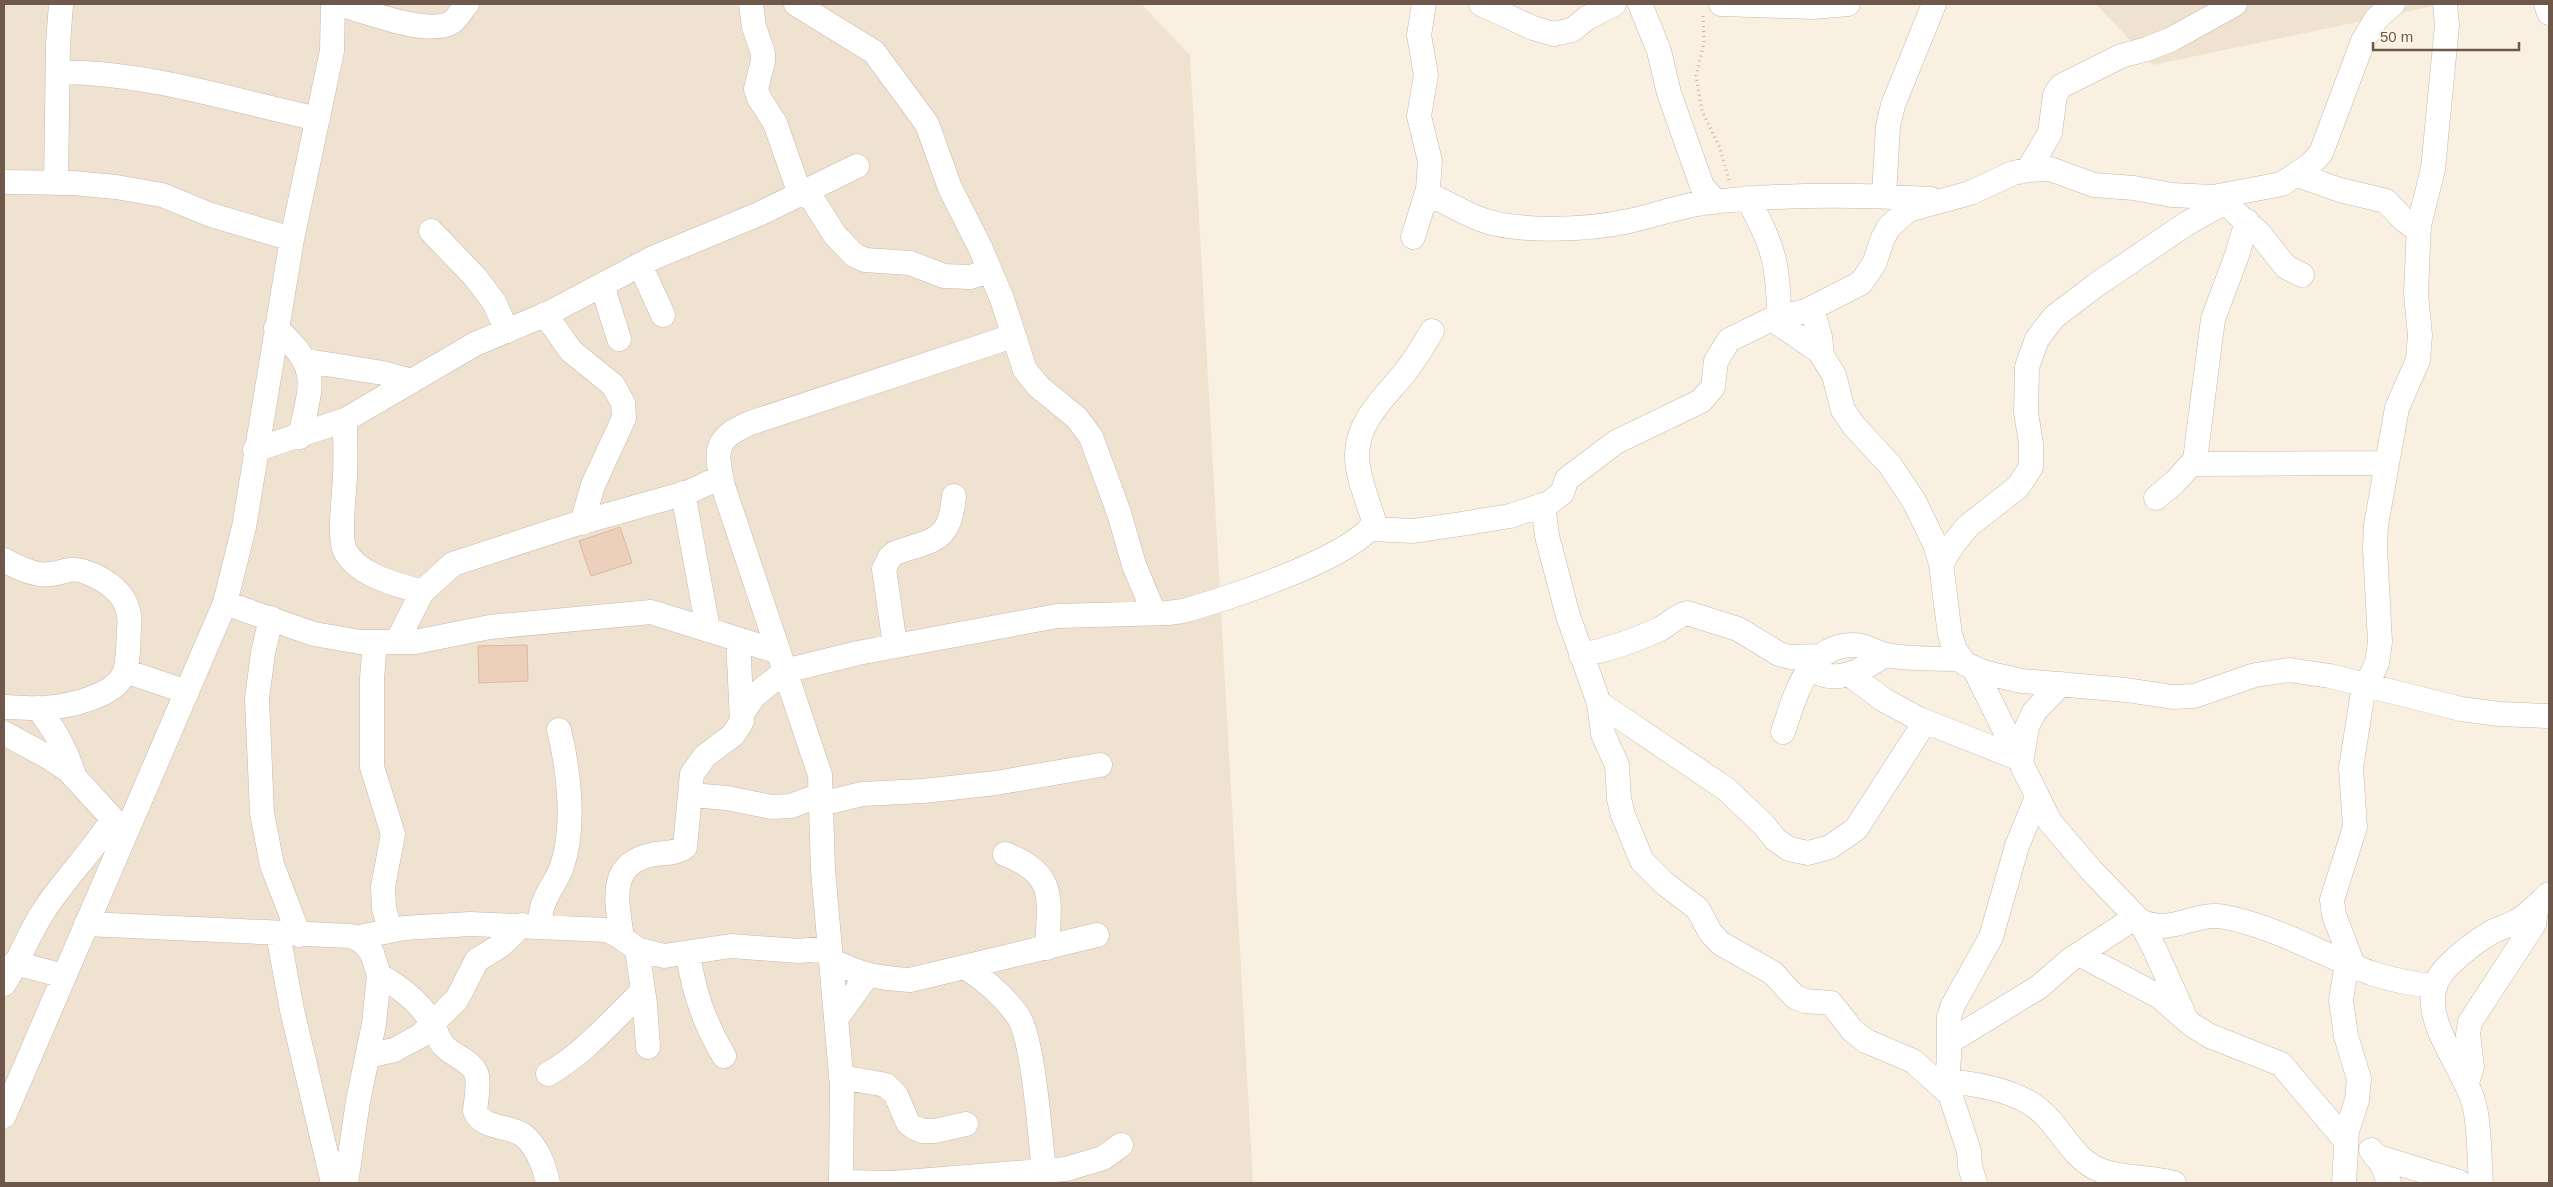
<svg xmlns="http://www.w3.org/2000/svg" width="2553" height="1187" font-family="Arial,sans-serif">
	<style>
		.residential { fill: #f0e2d0 }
		.building { fill: #ecd0bb; stroke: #ddb79d }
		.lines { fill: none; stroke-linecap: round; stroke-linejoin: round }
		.minor-casing { stroke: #c8b8aa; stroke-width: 25 }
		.path { stroke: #d0b39f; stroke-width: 3; stroke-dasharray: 1 4; stroke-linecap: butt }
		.minor { stroke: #fff; stroke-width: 24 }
	</style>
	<rect width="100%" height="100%" fill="#f9f0e1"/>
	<path class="residential" d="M4,4H1141L1190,55L1253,1183H4Z
		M2096,4H2443L2153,65Z"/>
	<path class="building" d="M620,527L632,563L591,576L579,541Z
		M527,645L528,681L479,683L478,646Z"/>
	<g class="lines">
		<defs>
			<path id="minor" d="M339,4C365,11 429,37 452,22C458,18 462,9 467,4
				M751,4L754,27L763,53V61L756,89L759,98L775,123L800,194
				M796,4L874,52L927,124L950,188L980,247L1002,299L1025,370L1039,387L1077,418L1091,437L1119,513L1134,565L1154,613
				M1481,4L1533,28L1554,34L1572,30L1587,18L1614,4
				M1640,4L1659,51L1669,93L1697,172L1702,186L1715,201
				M1721,4L1813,7L1848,4
				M2546,4L2549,13
				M58,72C147,72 231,100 318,119
				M2028,170L2050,133L2055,95L2061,86L2121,56L2147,49L2172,39L2235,4
				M2297,175L2340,190L2386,201L2404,220L2412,226L2419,227
				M4,182L73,183L116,187L162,195L211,215L292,239
				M56,183L58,44L61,4
				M807,191L835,235L854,255L865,260L910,263L944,276L970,277L990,271
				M1427,194C1444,201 1459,210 1475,217C1513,234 1589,230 1629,221C1654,216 1679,206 1703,203C1778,194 1855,194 1931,199
				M1884,196L1888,126L1893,105L1934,4
				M1747,198C1773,243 1779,266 1779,318
				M2236,213L2259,233L2286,267L2302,275
				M431,231L476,278L494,302L507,331
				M1413,237L1428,189L1430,161L1419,116L1426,75L1419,35L1424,4
				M640,265L663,315
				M602,285L619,339
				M1812,308L1820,337L1822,354
				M545,314L571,351L613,385L623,403L624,418L593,485L582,523
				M1772,319L1819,351L1834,375L1843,410L1854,426L1890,465L1914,501L1935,544L1941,564L1950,635L1955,650L1965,664L1986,673L2022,681L2126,690L2173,697L2194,696L2255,675L2289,670L2330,676L2461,709L2499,714L2549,716
				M276,328C322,370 311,382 300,437
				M307,361L383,373L412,381
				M345,420C345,438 346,456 345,474C345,491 338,537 345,551C360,577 397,584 422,592
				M255,450L345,420L475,344L549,313L655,257L759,214L857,166
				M2192,464L2386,463
				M683,493L708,629
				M2156,498L2175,482L2195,460L2213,319L2237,255L2247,221
				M1543,505L1547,536L1568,616L1599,703L1603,734L1617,765L1619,799L1623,815L1642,861L1664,883L1698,909L1710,932L1720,943L1773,973L1795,997L1805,1001L1831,1003L1852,1030L1866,1041L1913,1061L1950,1094L1969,1151L1970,1166L1975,1183
				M1371,529L1413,531L1461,524L1510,516L1549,503L1562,493L1567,479L1616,442L1701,401L1713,387L1716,361L1729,340L1772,319L1806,311L1861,283L1874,264L1883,238L1889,227L1908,210L1970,193L2013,173L2028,170L2050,169L2094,185L2134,188L2172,195L2213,197L2282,184L2310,165L2321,153L2363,41L2376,19L2393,4
				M4,560C15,566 26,572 39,574C50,576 59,572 69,570C80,568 92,574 101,579C121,590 132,607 129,629C128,642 129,662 124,674C113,697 69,706 46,708C32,709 18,707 4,707
				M1941,564L1954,543L1968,526L2018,487L2031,467V444L2026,412L2027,367L2037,339L2054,317L2096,285L2186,224L2234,197
				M225,603L314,634L360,642H415L490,627L651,612L779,652
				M271,618L263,653L257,698L262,813L272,865L299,935
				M375,642L372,678V767L393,834L383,887L384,908L390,931
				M397,642L422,592L453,564L569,526L689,492L721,477
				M895,645L884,569L890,557L895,553C934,539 950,543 954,496
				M1581,655C1608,650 1634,641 1660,629C1669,624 1676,616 1687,613L1738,629L1779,654L1790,657L1818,656
				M1810,668C1835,687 1862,670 1885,655
				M1974,668L2050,822L2091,870L2140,921C2174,936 2192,911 2225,917C2276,927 2323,955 2371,973C2392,980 2412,984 2434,986
				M125,671L187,692
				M1849,674L1884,700L1919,719L2020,759
				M2366,686L2377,663L2380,642L2375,548L2376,525L2397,408L2418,360L2420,335L2416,294L2419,225L2433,169L2447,25L2445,4
				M1599,703L1726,789L1763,824L1775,839L1789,849L1808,853L1830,847L1856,829L1925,722
				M38,708C56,732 66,749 75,778
				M743,712L754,696L785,671L858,653L1057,616L1168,613L1183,611C1220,601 1362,555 1374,521C1368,502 1356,473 1357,454C1358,421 1383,399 1402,376C1414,362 1423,346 1432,331
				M1783,732C1795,696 1808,643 1855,645C1866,645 1876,653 1887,655C1911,660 1936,658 1960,659
				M4,733L50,758L68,770L123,830
				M2021,763L2027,727L2034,712L2061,684
				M691,795L727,798L772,807L791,806L820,795
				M821,804L862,794L923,791L996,783L1100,765
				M1005,854C1058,874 1049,900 1047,948
				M2140,921L2155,950L2183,1012
				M86,924L350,936L362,941L372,953L379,975L374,1024L358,1101L346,1183
				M539,926C540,918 541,907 545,900C549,889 557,880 561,869C576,829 569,771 559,730
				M278,934L292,1010L333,1183
				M355,938L404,928L470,924L607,930L622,938L637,949L664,956L731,946L799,951L830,948
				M622,938C617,901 606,863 655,854C665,853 677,853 685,847L692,774L705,756L733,735L742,721L738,639
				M637,949L645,1004L648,1047
				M688,953C693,991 704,1023 724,1056
				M2079,954L2160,997L2192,1025L2210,1036L2281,1064L2346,1141
				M831,960C861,975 876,978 910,980L1097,935
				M15,963L64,976
				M2353,965L2334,915L2332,900L2355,827L2351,768L2364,685
				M965,967C985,980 1004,996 1018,1016C1034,1041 1040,1137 1044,1171
				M379,975C399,987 418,1000 431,1021C436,1028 437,1038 443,1045C452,1056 474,1061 477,1076C479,1086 476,1101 475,1111C483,1130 509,1125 523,1135C538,1147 544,1166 548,1183
				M4,984C19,961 28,935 43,912C64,879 92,852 113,819
				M836,1019L867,976
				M1949,1042L2039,987L2070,960L2136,917
				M368,1056L394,1050L420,1036L457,999L477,960L500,946L522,925
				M548,1074C586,1052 612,1020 643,991
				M841,1077L886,1085L896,1095L908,1123L913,1127L923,1131H935L966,1124
				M1937,1080C1971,1083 2019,1089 2044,1114C2062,1131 2075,1161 2100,1170C2120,1179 2151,1176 2174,1183
				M1947,1081L1949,1057V1017L1953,1005L1991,937L2017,846L2037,797
				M2467,1083L2472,1067L2468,1034L2470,1022L2534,924L2537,905
				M4,1116L225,603L244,527L292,239L332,51L333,4
				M2371,1150L2382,1164L2389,1183
				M2375,1156L2459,1182
				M841,1182L893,1183L1066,1169L1103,1158L1121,1145
				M841,1183L842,1086L823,870L820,775L723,486C715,449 714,439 750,423L1013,336
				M2344,1183L2347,1131L2357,1100L2359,1079L2346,1036L2341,1000L2347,963
				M2481,1183C2479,1158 2480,1132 2475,1108C2466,1064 2405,1008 2448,966C2460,954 2475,942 2490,933C2498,928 2509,926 2517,921C2529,914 2539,903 2549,894"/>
		</defs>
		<use href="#minor" class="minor-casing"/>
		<path class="path" d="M1703,16L1704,43L1696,76L1702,111L1719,146L1729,180"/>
		<use href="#minor" class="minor"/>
	</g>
	<rect width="2553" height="1187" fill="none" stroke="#6d584b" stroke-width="10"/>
	<path d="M2373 42v8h146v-8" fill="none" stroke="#6d584b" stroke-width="2.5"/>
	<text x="2380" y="42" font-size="15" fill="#6d584b" stroke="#fdf4e6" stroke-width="4" paint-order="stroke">50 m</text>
</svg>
